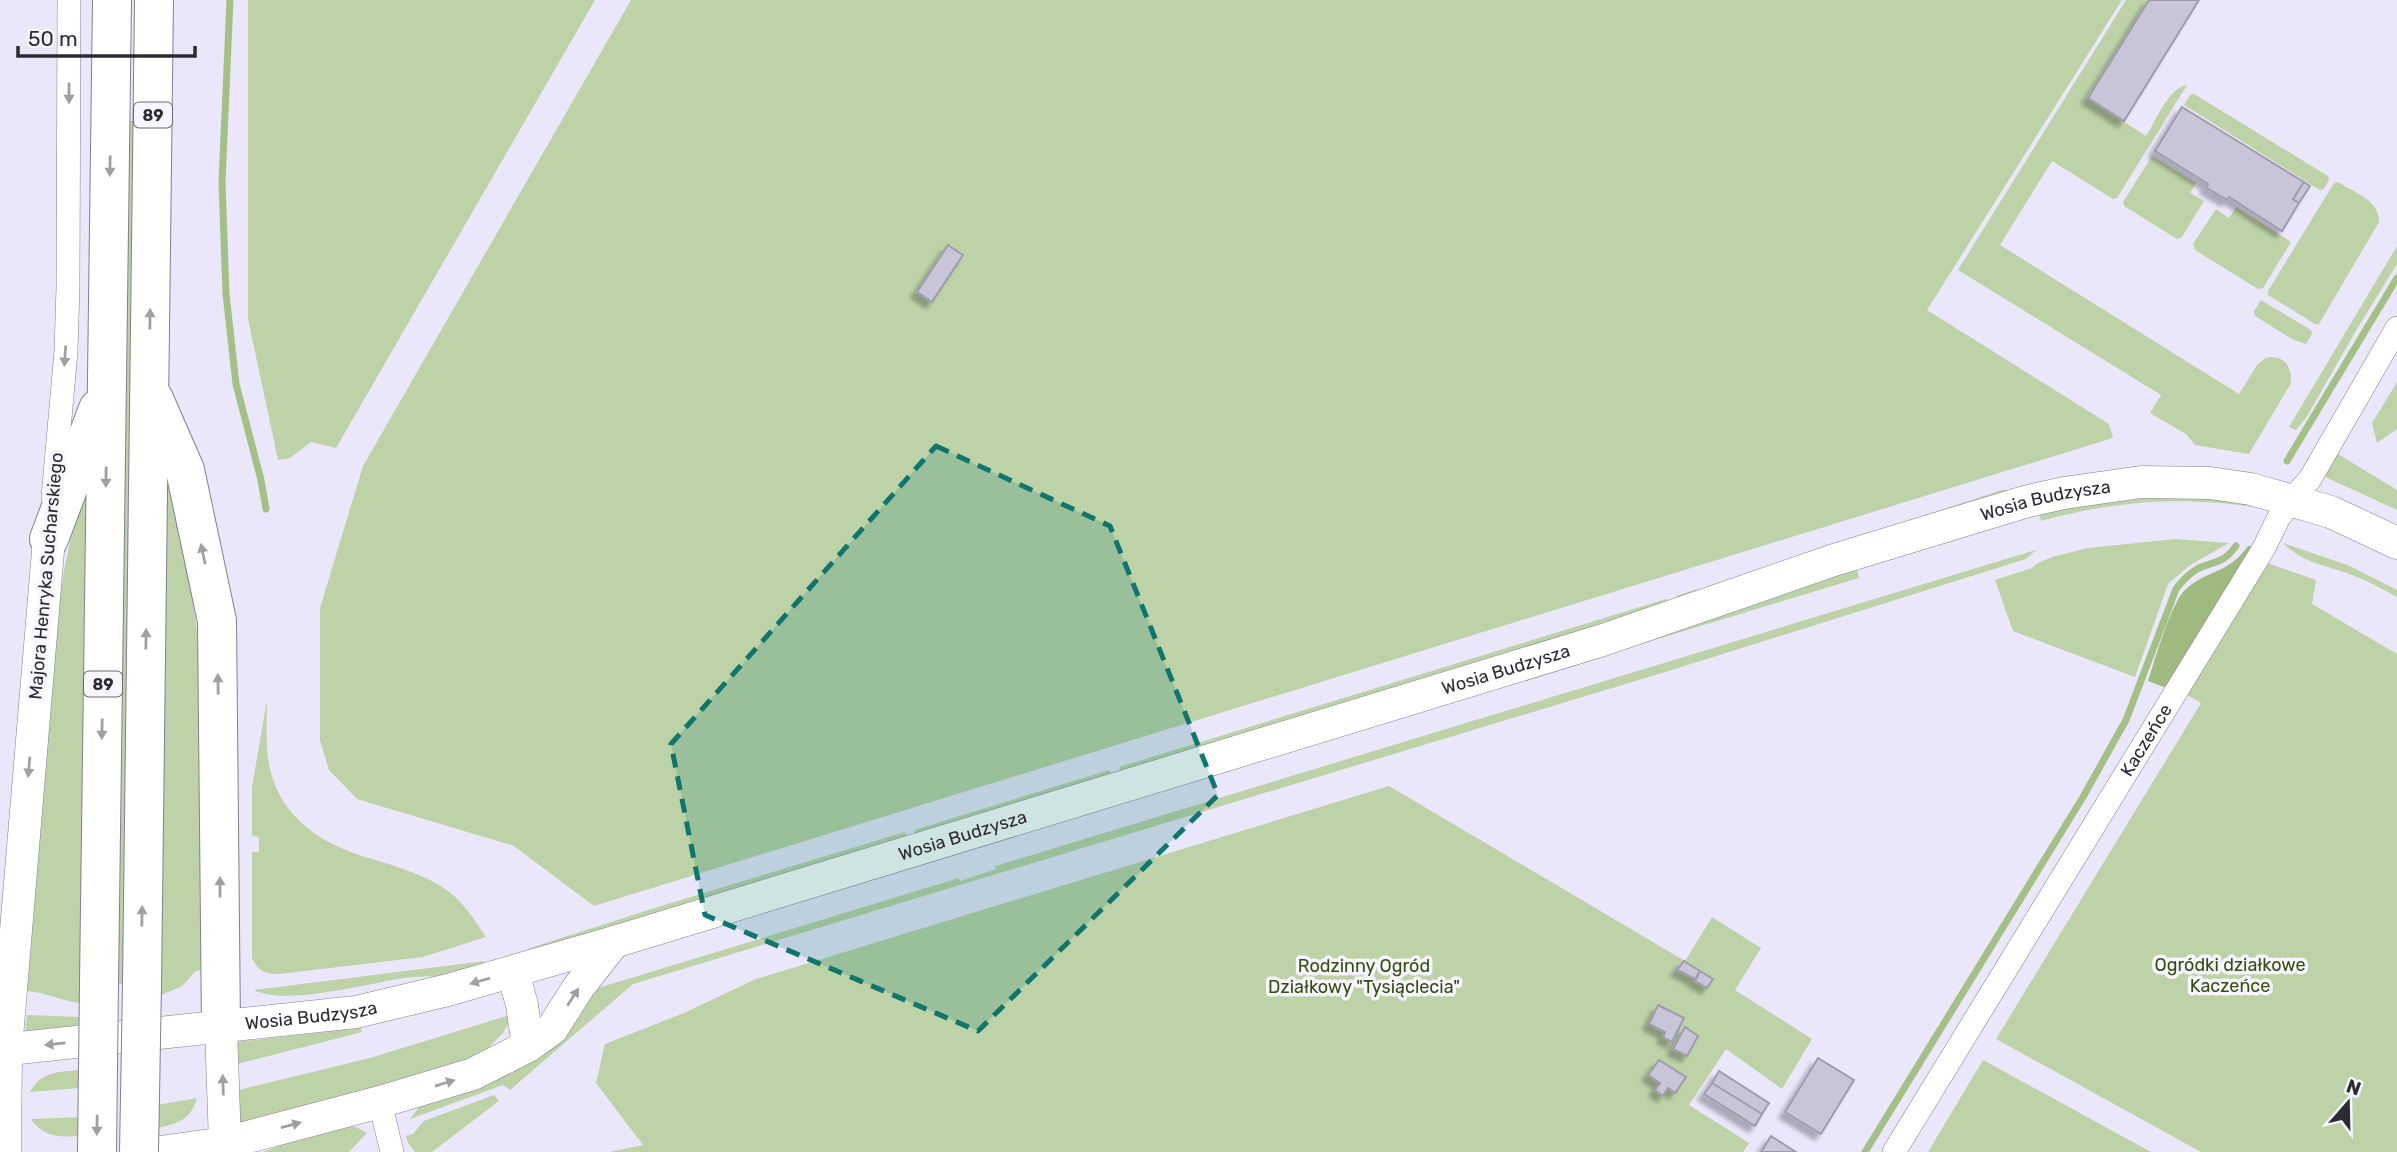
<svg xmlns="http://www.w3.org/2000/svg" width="2397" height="1152" font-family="Rubik,sans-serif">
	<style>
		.green { fill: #bdd3a7 }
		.forest { fill: #9eba7f }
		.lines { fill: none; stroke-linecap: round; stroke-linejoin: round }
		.stream { stroke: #a4c185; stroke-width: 7 }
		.building { fill: #c8c5d8; stroke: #9e9bac; stroke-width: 2; filter: url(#shadow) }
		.street-casing { stroke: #827f90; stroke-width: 24 }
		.secondary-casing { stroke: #827f90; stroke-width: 33 }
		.highway-casing { stroke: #827f90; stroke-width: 40 }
		.street { stroke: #fff; stroke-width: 23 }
		.secondary { stroke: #fff; stroke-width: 32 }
		.highway { stroke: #fff; stroke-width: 38 }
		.highway-bridge-casing { stroke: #827f90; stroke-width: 40; stroke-linecap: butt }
		.highway-bridge { stroke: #fff; stroke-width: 38 }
		.oneway { fill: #a0a0a3 }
		.marked { fill: #0f766e; fill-opacity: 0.2; stroke: #0f766e; stroke-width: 5; stroke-dasharray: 14 9; stroke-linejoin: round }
		.labels { text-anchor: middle; stroke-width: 7; stroke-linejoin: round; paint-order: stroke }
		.shield { fill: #f7f6fe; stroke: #69686f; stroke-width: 2 }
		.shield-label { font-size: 16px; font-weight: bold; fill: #2c2b32 }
		.street-label { font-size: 18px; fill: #2c2b32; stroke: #f7f6fe }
		.park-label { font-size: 18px; fill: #344e0e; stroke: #f7f6fe }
	</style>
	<defs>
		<filter id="shadow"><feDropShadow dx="-6" dy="6" stdDeviation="2" flood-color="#0004"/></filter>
	</defs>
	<rect width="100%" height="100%" fill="#eae7fa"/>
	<path class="green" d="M248,0H595L336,448L311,442L290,458L278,460L248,319Z
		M631,0H2122L1927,310L2109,424L2113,438L594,906L514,846L357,799L329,770L320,740V608L363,466Z
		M2126,0H2148L2087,98L2146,136C2157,120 2167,89 2187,85L2117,198L2113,199L2052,161L2000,245L2239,394L2257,365L2265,358C2283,353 2294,367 2290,385L2249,454L2195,445L2186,434L2150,413L2161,395L1958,270Z
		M2194,94L2328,176L2329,180L2324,189L2320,190L2184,105L2190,95Z
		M125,121H138L125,984H115Z
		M2152,156L2196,183L2190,193L2204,201L2182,237L2177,239L2124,206L2123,202Z
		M2338,182C2354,192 2380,201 2379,222L2319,324H2315L2268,295V291L2334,183Z
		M2236,207L2291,242L2263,288L2258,289L2195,250L2193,244L2216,209L2229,218Z
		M2397,246V264L2357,329L2306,418L2296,430L2289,427Z
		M2261,300L2311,330L2312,334L2306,344L2292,339L2255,316L2254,311Z
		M2397,382V429L2377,443L2372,423Z
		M2333,451L2397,490V510L2321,475Z
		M87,461L81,1003C63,1002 46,992 27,991L56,628L64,571Z
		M166,464L192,590L199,649L207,969L196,971L181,987L158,996Z
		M2002,490H2017L1681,602L534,951L527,949L661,906L905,832L906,836L915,834L914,830L1109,770L1111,773L1120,770L1119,767L1666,599L1668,603L1677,600L1676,596L1697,589L1698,593L1707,590L1706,587Z
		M2182,494L2256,504L2261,508C2182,496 2118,500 2041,521L2038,511L2084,501Z
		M2176,539L2229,543L2190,565L2168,584L2135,677L2013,631L1995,580L2032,568L2038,563L2052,557L2088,548Z
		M2283,543L2350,566L2397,590V597C2383,589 2368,581 2352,575C2329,566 2301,563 2283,543Z
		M2036,550L2026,559L1675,669L633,984L510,1090L503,1085L410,1119L422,1103L585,992L959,878L960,881L996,869L995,866Z
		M2267,563L2316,580L2312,604L2397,654V1152H2201L1996,1039L2201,703L2187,695L2263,566Z
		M1856,565L1859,578L1353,731Z
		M267,700C267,721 265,744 269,765C280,818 321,844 369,858C397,867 425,874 448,891C464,903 475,921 486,937L423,957L279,974C265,974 258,971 252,958V852H259V837L252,836V787Z
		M1389,786L1685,961L1712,917L1761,948L1735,990L1812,1039L1782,1089L1726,1049L1689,1105L1749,1143L1743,1152H610L643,1145L596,1083L605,1044L684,1013L756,979Z
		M485,961C479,968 472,972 462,974C443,978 422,975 403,978C367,984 285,1006 254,990Z
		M513,1014L503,1033L483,1053L441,1071L238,1124L239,1090L370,1058Z
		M27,1015L81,1017V1027L25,1033Z
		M361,1028L362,1032L237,1064L235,1042Z
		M1983,1060L2151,1152H1928Z
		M80,1070V1088L30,1092C41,1071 59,1072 80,1070Z
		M494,1095L499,1101L432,1152H415L408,1143L406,1136L413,1134L424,1121Z
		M197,1098C191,1120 177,1124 157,1128V1105Z
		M80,1117V1136C58,1137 45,1138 31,1119Z
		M344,1125L356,1127L367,1133L349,1152H263L276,1147L275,1145Z"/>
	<path class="forest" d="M2248,546H2253L2169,689L2148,681C2155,660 2171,602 2186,589C2209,569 2228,574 2248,546Z"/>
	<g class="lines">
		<path class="stream" d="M230,0L222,182L226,294L236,384L261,480L266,509
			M2287,461L2397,278
			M1865,1152L2083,797L2126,720L2176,589C2182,581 2189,574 2197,569C2215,560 2222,565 2236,546"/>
	</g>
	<path class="building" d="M2149,0H2199L2124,121L2088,98Z
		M2182,107L2304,182L2293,199L2299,203L2282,231L2229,197L2227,200L2207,188L2208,184L2155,151Z
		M2304,182L2310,186L2299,203L2293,199Z
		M948,245L963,255L932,302L917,292Z
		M1684,961L1700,971L1695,979L1677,970Z
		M1700,971L1713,979L1707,988L1695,981Z
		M1658,1005L1684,1018L1672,1042L1663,1037L1665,1032L1649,1024Z
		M1685,1027L1698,1036L1687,1056L1673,1049Z
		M1818,1058L1854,1080L1821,1134L1785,1112Z
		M1659,1060L1686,1077L1675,1093L1668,1088L1663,1096L1655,1090L1660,1083L1648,1075Z
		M1719,1071L1769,1103L1762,1114L1712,1083Z
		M1712,1083L1762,1114L1755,1126L1704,1094Z
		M1771,1136L1796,1152H1761Z"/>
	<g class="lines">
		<defs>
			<g id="street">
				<path d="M53,497L66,351L68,287L69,0"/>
				<path d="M380,1102L392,1152"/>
				<path id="s1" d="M1894,1152L2264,548L2278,519L2291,500L2310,479L2397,328"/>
			</g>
			<g id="secondary">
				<path d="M513,972L522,1005L528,1046"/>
				<path d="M221,1028L225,1143"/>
				<path id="s2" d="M0,1050L356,1012L448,990L614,942L1603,640L1834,560L2028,501L2064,493L2141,482L2210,483L2251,489L2331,512L2397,543"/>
				<path d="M5,1152L6,1049L49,539"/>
				<path d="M160,1152L225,1143L380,1102L473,1074L528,1046L552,1029L578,988L614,942"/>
			</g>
			<path id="highway" d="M154,399L185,470L217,621L221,1028
				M49,539L98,409
				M99,983L112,0
				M142,984L154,0
				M224,1152L225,1143"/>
		</defs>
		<use href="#street" class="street-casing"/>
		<use href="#secondary" class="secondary-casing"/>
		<use href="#highway" class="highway-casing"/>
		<use href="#street" class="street"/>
		<use href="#secondary" class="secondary"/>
		<use href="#highway" class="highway"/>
		<defs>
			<path id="highway-bridge" d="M97,1152L99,983
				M139,1152L142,984"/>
		</defs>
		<use href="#highway-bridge" class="highway-bridge-casing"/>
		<use href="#highway-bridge" class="highway-bridge"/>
	</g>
	<defs><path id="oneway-solid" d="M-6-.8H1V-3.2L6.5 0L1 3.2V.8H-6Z" transform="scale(1.75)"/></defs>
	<g class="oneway">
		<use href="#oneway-solid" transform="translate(69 93) rotate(90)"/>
		<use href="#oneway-solid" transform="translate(110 166) rotate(91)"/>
		<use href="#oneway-solid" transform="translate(150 319) rotate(-89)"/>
		<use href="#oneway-solid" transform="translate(65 356) rotate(94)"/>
		<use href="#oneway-solid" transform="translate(106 477) rotate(91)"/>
		<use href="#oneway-solid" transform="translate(203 554) rotate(-102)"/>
		<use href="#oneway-solid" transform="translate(146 639) rotate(-89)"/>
		<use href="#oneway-solid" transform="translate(218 684) rotate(-91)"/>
		<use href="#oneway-solid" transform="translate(102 729) rotate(91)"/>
		<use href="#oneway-solid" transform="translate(29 767) rotate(95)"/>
		<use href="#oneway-solid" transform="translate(220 887) rotate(-90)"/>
		<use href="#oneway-solid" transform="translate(142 916) rotate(-89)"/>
		<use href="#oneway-solid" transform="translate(480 981) rotate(164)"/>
		<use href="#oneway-solid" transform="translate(573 997) rotate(-57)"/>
		<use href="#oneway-solid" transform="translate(55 1044) rotate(174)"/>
		<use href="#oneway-solid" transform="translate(445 1083) rotate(-17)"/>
		<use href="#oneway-solid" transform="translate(223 1085) rotate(-92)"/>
		<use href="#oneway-solid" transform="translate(97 1125) rotate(91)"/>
		<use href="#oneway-solid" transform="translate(291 1125) rotate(-15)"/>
	</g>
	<path class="marked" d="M936,446L1110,526L1218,795L978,1031L705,915L671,744Z"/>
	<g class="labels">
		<g class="shield">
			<rect x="134" y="102.5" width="38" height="25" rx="5"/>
			<rect x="84" y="671.5" width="38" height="25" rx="5"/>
		</g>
		<g class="shield-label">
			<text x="153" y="121">89</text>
			<text x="103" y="690">89</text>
		</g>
		<g class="street-label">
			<text dy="6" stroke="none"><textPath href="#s2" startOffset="2124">Wosia Budzysza</textPath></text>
			<text transform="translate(46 576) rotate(-85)" y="6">Majora Henryka Sucharskiego</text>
			<text dy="6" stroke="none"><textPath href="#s2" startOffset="1558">Wosia Budzysza</textPath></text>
			<text dy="6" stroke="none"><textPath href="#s1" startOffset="483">Kaczeńce</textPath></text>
			<text dy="6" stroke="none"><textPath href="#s2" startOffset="990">Wosia Budzysza</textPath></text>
			<text dy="6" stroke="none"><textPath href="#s2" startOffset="313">Wosia Budzysza</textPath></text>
		</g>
		<g class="park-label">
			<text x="2230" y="971">Ogródki działkowe<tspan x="2230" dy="21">Kaczeńce</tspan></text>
			<text x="1364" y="972">Rodzinny Ogród<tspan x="1364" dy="21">Działkowy "Tysiąclecia"</tspan></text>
		</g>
	</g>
	<g transform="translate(2348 1103) rotate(20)" stroke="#f7f6fe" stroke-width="5" paint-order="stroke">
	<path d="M0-5L12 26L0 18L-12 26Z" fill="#2c2b32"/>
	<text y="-10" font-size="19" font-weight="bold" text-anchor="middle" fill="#2c2b32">N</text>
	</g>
	<path d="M18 46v10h177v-10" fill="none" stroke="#2c2b32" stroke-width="3.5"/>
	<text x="28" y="46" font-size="21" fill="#2c2b32" stroke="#f7f6fe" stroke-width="5" paint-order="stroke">50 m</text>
</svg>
